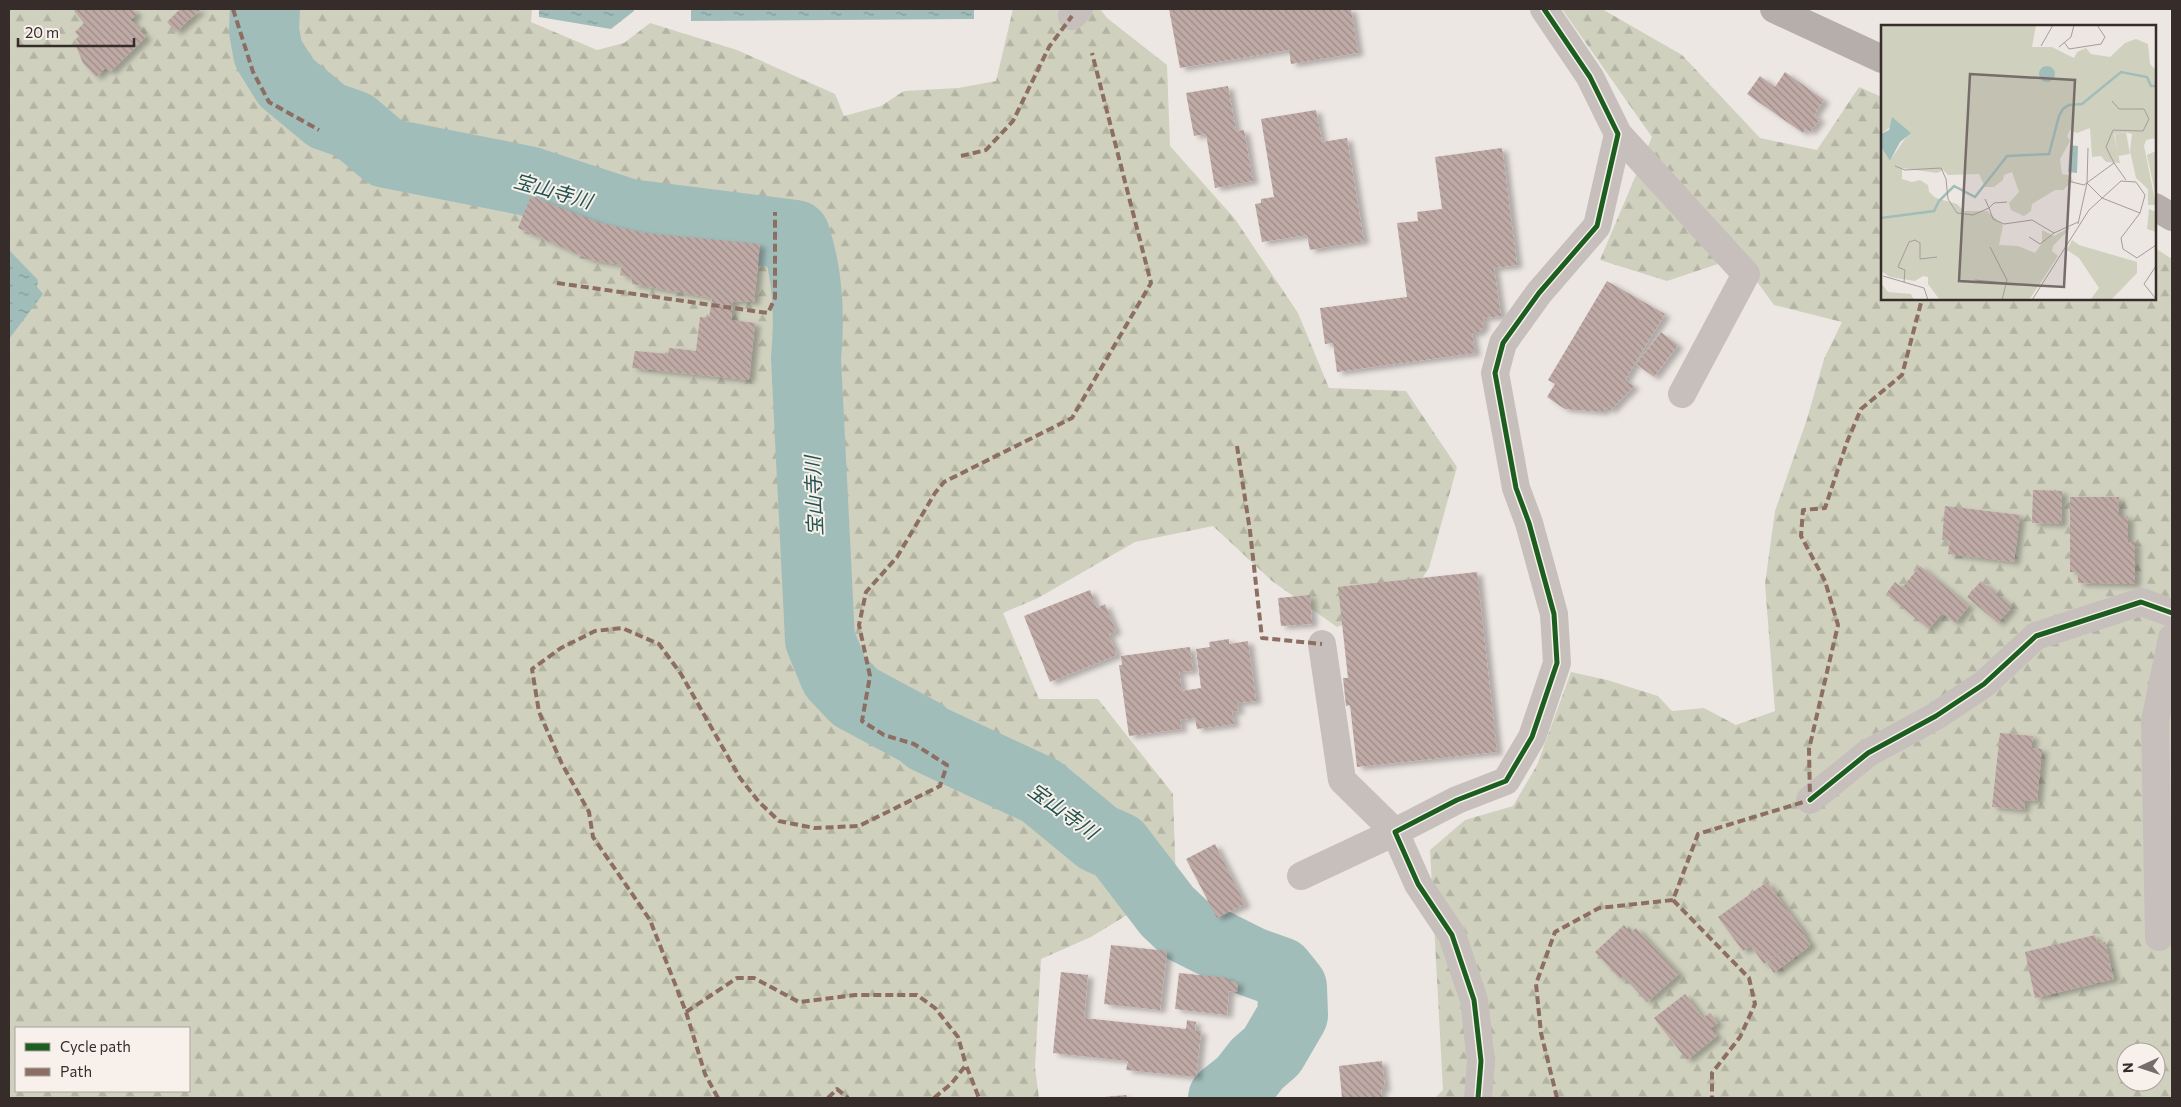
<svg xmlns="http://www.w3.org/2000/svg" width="2181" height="1107" font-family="Commissioner,'Noto Sans JP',sans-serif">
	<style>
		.forest { fill: url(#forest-firs); fill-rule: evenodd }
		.water { fill: url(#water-ripples) }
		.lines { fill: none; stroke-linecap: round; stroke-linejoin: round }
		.river { stroke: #a1bdba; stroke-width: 70 }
		.building { fill: url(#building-back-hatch); filter: url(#shadow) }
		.minor { stroke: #c6bfbc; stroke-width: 28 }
		.major { stroke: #b5aeab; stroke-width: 28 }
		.quiet { stroke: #8d6e63; stroke-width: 4; stroke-dasharray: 8 4; stroke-linecap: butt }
		.cycleway-casing { stroke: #f8f1eb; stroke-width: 8 }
		.cycleway { stroke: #1b5e20; stroke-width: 5 }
		.labels { text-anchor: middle; stroke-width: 4; stroke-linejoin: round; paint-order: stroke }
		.water-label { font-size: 20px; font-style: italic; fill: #235451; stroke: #f8f1eb }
		.inset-river { fill: none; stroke: #a1bdba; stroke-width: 2.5 }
		.inset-road { fill: none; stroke: #a49c99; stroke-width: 1 }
		.view { fill: #766d6b; fill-opacity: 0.15; stroke: #766d6b; stroke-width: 2.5 }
		.inset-edge { fill: none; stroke: #362c2a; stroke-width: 2.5 }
	</style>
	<defs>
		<pattern id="forest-firs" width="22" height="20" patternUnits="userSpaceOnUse" patternTransform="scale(1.25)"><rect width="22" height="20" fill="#d0d0be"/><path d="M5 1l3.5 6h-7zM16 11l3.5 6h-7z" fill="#b3b3a3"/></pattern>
		<pattern id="water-ripples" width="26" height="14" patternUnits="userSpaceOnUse" patternTransform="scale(1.25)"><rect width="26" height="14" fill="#a1bdba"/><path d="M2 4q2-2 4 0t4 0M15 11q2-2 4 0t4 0" fill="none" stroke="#849a97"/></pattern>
		<pattern id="building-back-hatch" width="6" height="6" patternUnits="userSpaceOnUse" patternTransform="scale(1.25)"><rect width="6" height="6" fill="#bfaaa6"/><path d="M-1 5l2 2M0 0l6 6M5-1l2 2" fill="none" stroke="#9c8b87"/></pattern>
		<filter id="shadow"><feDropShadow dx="5.5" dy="3" stdDeviation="2.5" flood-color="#0004"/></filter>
	</defs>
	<rect width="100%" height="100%" fill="#ede7e3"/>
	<path class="forest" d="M9,9H532L531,22L597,50L624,43L650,23L737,50L835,94L844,116L881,106L904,91L958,88L996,81L1013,9H1100L1107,18L1167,65L1170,146L1235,219L1298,313L1329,388L1406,391L1457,467L1429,568L1407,601L1337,627L1272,581L1213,526L1135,542L1038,598L1003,613L1039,699H1098L1173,794L1176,885L1091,937L1041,959L1035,1067L1039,1098H9ZM16,1028H189V1091H16Z
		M1562,9H1602L1682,55L1760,138L1817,150L1859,87L1882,97V299H2155V248L2172,259V1098H1435L1443,1090L1430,850L1465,820L1513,806L1537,765L1571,672L1607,680L1658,696L1672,711L1704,708L1736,725L1775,711L1765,584L1775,511L1807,419L1824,359L1842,322L1774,305L1739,257L1667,281L1600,260L1652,137ZM2126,1052H2156V1082H2126Z"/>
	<path class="water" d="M539,9H634V11L611,29L539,17Z
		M691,9H974V19L691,21Z
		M9,250L38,280L37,287L43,294L9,339Z"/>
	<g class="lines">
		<path class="river" d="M265,9L264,30L268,53L286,82L327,116L353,125L386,153L528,181L629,214L795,235C808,274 810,317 806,358L820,640L835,676L855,697L922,733L927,738L1041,791L1098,838L1118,847L1167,911L1186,929L1252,962L1280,972L1292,987L1293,1015L1272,1051L1257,1064L1243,1082L1223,1098"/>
	</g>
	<path class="building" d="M76,9H132L137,14L131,20L146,37L110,72L106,68L96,77L83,63L76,46L79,43L76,39L79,36L75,32L84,23L74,11Z
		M180,9H201L176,32L167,22Z
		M1169,9H1351L1358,53L1291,64L1289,50L1180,68Z
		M1785,72L1824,100L1814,115L1820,119L1810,132L1805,129L1803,133L1747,94L1760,76L1775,87Z
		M1228,86L1236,131L1244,130L1253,181L1215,188L1206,134L1194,136L1186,93Z
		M1316,110L1322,142L1347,138L1364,241L1310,250L1307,235L1262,242L1255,204L1261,203V199L1274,197L1261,119Z
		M1502,148L1517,265L1494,268L1501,316L1483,318L1484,326L1478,333H1472L1475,353L1337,372L1333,343L1325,344L1320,308L1407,297L1397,223L1418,221L1417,212L1442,209L1435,157Z
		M531,196L600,223L645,233L760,244L754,302L733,301L731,320L755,323L749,380L632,368L635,351L668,354L669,348L696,351L700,317L709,318L712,298L632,284V278L620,275L622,265L591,260L518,228Z
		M1607,281L1665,314L1625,380L1634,386L1610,411L1606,407L1603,412L1565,409L1547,397L1555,384L1548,380Z
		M1661,332L1678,345L1654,377L1636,364Z
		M2033,490L2062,491L2061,524L2032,523Z
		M2070,497H2119V516H2128V542H2135V584L2078,583V572H2070Z
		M1945,506L2020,515L2014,562L1948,554L1950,540H1942Z
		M1920,566L1969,606L1955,623L1942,613L1929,629L1886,594L1895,582L1902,588Z
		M1477,572L1497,752L1357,767L1350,705L1346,706L1343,678H1348L1338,587Z
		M1981,581L2012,607L1998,623L1967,597Z
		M1090,590L1097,608L1105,604L1116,631L1109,635L1117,655L1050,682L1024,616Z
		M1310,595L1312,624L1281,626L1278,598Z
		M1229,639V644L1248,641L1256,701L1237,703L1239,711L1232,712L1234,724L1197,729L1195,718L1180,720L1182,729L1129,736L1119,665H1122L1121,656L1190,647L1193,671L1179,672L1182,691L1201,688L1196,649L1210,647L1209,642Z
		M2000,733L2033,736L2031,748L2042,749L2037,801L2025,800L2024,810L1992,807Z
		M1215,844L1245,904L1217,918L1186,859Z
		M1767,882L1805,934L1764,964L1751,946L1743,951L1718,917Z
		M1624,925L1630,933L1636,928L1679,974L1647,1002L1623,976L1620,979L1595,952Z
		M1804,935L1811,945L1774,973L1767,963Z
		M2095,935L2097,943L2105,942L2114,979L2035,998L2025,952Z
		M1111,945L1167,951L1160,1010L1104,1004Z
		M1061,972L1088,975L1084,1018L1186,1029L1187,1020L1196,1022L1195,1031H1201L1196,1077L1126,1070L1128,1061L1053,1053Z
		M1179,973L1229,978V981L1238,982L1237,992L1229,991L1227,1015L1175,1009Z
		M1685,994L1703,1018L1710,1013L1718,1023L1711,1028L1717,1036L1687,1060L1654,1018Z
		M1382,1061L1385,1089H1381L1382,1098H1342L1339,1066Z
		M1126,1095L1127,1098H1104V1097Z"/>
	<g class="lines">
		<path class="minor" d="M1072,16L1079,9
			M1618,134L1746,274L1682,394
			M1810,800L1868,753L1936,716L1984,684L2036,636L2141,602L2172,613
			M1301,876L1395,832L1342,780L1322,644
			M2159,937L2155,721L2172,638
			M1478,1098L1481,1061L1474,1000L1452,935L1418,884L1395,832L1457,800L1506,781L1532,737L1557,663L1554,614L1529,523L1516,488L1495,373L1503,343L1539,293L1597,226L1618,134L1590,77L1544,9"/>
		<path class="major" d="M1774,9L1882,59
			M2155,207L2172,217"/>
		<path class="quiet" d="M233,9L253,72L269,102L319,130
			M961,156L986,150L1013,121L1049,47L1072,16
			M557,283L768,313L775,298V212
			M1237,446L1250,531L1262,638L1322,644
			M1673,900L1749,978L1755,1004L1740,1037L1712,1073V1098
			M686,1012L737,978H754L799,1002L855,995H917L935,1008L958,1037L966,1065
			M718,1098L705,1074L686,1012L650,920L593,837L589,812L562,764L539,712L532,669L561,648L595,631L622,628L659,644L681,674L740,778L759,802L779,821L814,828L859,826L940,786L947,765L914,744L884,735L862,721L870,676L859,625L866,592L897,557L935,493L944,482L1072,418L1151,283L1092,53
			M828,1098L837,1089L848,1098
			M934,1098L951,1084L966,1065L979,1098
			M1557,1098L1541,1033L1536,984L1555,932L1599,908L1673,900L1698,834L1810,800L1809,749L1838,625L1825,581L1801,536L1803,510L1825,508L1847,442L1861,409L1902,375L1922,299"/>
		<defs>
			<path id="cycleway" d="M1810,800L1868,753L1936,716L1984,684L2036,636L2141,602L2172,613
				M1478,1098L1481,1061L1474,1000L1452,935L1418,884L1395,832L1457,800L1506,781L1532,737L1557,663L1554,614L1529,523L1516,488L1495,373L1503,343L1539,293L1597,226L1618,134L1590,77L1544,9"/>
		</defs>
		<use href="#cycleway" class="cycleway-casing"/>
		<use href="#cycleway" class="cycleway"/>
	</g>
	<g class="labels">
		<g class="water-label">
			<text transform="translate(553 191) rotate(16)" y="7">宝山寺川</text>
			<text transform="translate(814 496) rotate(-92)" y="7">宝山寺川</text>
			<text transform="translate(1063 811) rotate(36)" y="7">宝山寺川</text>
		</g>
	</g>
	<g transform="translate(1881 25)">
		<rect width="275" height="275" fill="#ede7e3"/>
		<path d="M0,0H155L151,22H171L193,33L196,27L205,23L210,29L229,32L244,18L255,14L267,19L269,39L275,45V113L265,115L263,121L275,180H267V164L255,153L249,126L251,109L244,107L233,109L239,138L225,137L220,131L211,132L209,103L196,108L189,105L186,111L189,116L179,134L181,149L190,151L192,156L182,165H174L151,179L150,186L143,191L130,185L128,178L138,167L131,147L123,150L122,155L113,162H104L98,149L67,150L62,145L56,148L21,143V154L31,157L39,155L47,160L48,167L55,173L76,179L83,186H106L122,200L118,220L137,221L154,228L161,218V205L173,211L190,202L172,221L171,226L177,231L148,275H59L47,259V252L42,251L34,256L9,252L0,246V122L9,136L25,112L10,101L0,109ZM191,215L198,220L256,237V248L230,275H209L218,263L198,233L186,225ZM0,258L7,267L30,269L33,275H0Z" fill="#d0d0be"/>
		<path d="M268,184L275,187V207L266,204Z" fill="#d0d0be"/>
		<path d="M245,107L249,129L237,131L234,109ZM275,126V173L266,130Z" fill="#d0d0be"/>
		<path d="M158 49a8 8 0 1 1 16 0a8 8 0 1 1-16 0ZM11,92L30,108L19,117L9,136L0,122V109L8,105ZM189,120L197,121L196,148L187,147Z" fill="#a1bdba"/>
		<path class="inset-river" d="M0,193L53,186L58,176L73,161L94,172L126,131L168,129L178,91L182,84L188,80L201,79L240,47L266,52L270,61H275"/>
		<path class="inset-road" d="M183,17L188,24L220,19L224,12L216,0M160,21L172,0M178,22L190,12L193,0M231,76L238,84H263L268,94L262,106L232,105L225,122L233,138M14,141L24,145L60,143L65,154L67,174L76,188L92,190L108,183L112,194L123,199L151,195L173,208L197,197M187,156L203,160L233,138L245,155M206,158L221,173L259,188M104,174L108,183L113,178L126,177M197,199L206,158L207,123M148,212L159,219L173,208M109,222L126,255L121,275M275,241L263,259L275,274M2,251L43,263L47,275M94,255L125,258M23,257L24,245L17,242L28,217L34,215L39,218V234L56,232M151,275L208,185L240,156L255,157L264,170L259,188L240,213L242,224L256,233L275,220"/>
		<path class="view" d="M89,49L194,55L183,262L78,256Z"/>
		<rect width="275" height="275" class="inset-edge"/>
	</g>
	<rect width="2181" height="1107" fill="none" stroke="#362c2a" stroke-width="20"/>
	<rect x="15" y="1027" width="175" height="65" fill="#f8f1eb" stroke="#aaa29e"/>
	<rect x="25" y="1043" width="25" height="8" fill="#1b5e20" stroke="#aaa29e"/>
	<text x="60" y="1052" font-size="15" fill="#362c2a">Cycle path</text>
	<rect x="25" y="1068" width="25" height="8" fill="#8d6e63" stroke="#aaa29e"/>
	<text x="60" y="1077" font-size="15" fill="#362c2a">Path</text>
	<g transform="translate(2141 1067) rotate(267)"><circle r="24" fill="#f8f1eb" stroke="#aaa29e"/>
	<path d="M0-4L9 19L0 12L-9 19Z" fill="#766d6b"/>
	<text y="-8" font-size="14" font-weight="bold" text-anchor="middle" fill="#362c2a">N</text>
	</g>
	<path d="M18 38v8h116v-8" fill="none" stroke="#362c2a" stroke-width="2.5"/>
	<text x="25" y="38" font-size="15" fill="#362c2a" stroke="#f8f1eb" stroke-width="4" paint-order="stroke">20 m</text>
</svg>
